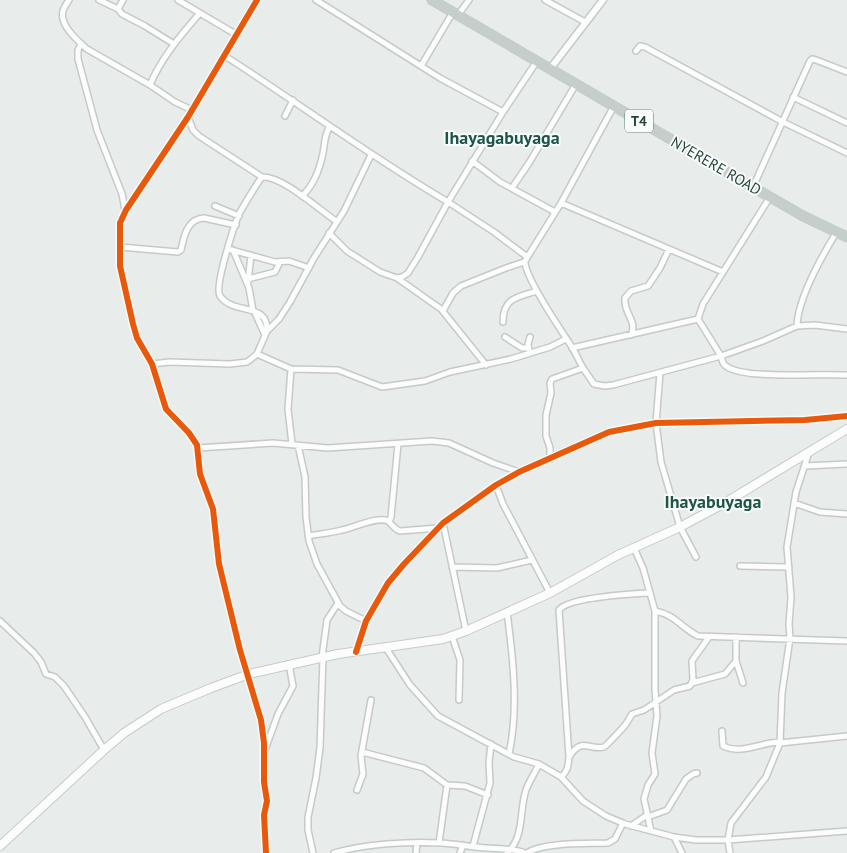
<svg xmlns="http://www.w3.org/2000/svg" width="847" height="853" font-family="'PT Sans',sans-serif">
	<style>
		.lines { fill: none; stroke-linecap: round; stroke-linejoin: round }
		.minor-casing { stroke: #c5cac8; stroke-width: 8 }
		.tertiary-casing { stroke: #c5cac8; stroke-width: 9 }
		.secondary-casing { stroke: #c3cbc8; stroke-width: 10 }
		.trunk-casing { stroke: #c3ccc9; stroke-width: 11 }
		.minor { stroke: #fcfcfc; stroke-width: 5 }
		.tertiary { stroke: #fcfcfc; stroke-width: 6 }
		.secondary { stroke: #fcfcfc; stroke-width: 8 }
		.trunk { stroke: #c6cecc; stroke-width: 9 }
		.cycleway-casing { stroke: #f7fbf9; stroke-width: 9 }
		.cycleway { stroke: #e8590c; stroke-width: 6 }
		.labels { text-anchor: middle; stroke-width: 4; stroke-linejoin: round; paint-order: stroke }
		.shield { fill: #f7fbf9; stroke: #637a73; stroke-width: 1 }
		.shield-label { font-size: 14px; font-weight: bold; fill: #24423a }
		.street-label { font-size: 15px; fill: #24423a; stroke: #f7fbf9 }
		.quarter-label { font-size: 18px; font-weight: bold; fill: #1f5548; stroke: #f7fbf9 }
	</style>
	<rect width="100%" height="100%" fill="#e8edeb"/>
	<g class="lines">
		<defs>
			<path id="minor" d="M69,0C67,3 64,7 63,11C59,25 78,41 87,49L150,85L175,102L192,110
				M99,0L118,9
				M123,0L118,9L122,14L145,26L174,44
				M178,0L237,35
				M257,0L188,117L126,210L120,223V266L133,324L137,338L152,364L166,409L189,433L197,445L200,474L213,509L219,564L240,650L261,720L264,743V782L267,801L264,815L266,853
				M316,0L440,78L503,112
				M545,0L585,22
				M458,15L469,0
				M81,44L78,50V59L97,130L122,194L125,210
				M636,51L640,46L645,47L783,122L847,153
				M225,56C300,104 371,157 448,202L418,257L408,273L402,277L397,278L380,272L347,251L329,233
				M421,66L453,12
				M150,85C161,58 181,35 200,13
				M793,97L847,123
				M285,116L293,100
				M188,117L193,130L199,136L262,177
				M472,161L500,182L555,212
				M753,187L810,61L812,59L816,60L847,72
				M512,188L529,163L576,84
				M302,196C314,185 320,168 323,153C325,143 324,135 330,126
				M770,197L703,304L698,319L721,356C722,359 722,364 726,366C743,380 822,373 847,375
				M561,203L723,272
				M215,206L239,216
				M120,247L178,252L181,250C184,236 187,219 204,218L236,225
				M228,249L275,262L289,261L309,268
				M233,250L249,288L253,311
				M526,256L494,232L448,202L503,112L537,61
				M397,278L441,309L486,365
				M248,279L275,272L280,262
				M248,282L251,255
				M254,311L265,335
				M443,311L453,293L461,286L506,268L524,262
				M503,322C503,298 517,297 537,291
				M797,326C798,298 822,256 836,233
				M267,331C268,301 234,316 220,296C214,287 234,226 239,214C245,203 252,192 259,181L262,177C283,176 318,209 336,221
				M631,335C638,321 623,313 625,298L631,291L648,286L660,268L669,249
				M505,337L522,348H528
				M572,348L698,319
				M529,350L528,344L530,337
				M257,354L291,369L338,370L382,387L425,381L450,372L511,359L550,347L566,339
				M152,364L169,362L230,364L247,362L251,359L257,354L267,331L279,319L290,302L314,258L344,211L371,155
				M583,368C579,361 576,354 572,347C562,332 524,276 525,261L561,203L614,106
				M291,369L288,409L292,444
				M660,373L656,423L661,462L680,527L696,557
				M298,445L305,477L306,517L309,541L317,564L340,606L346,611L366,621
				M198,448L273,443L328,448L432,441L449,443L493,463L519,472
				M550,459V448L546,436V415L551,393L550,383L552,379L583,368L594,384L605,386L613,385L721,356L763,341L797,326L815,325L847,329
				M805,466L847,464
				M496,485L503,504L550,593
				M794,503L820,512L847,514
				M389,522L391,517L398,444
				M443,523L466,631
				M308,536C319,534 331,533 342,530C353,528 377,516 388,521C392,524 394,529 400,531L438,528
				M634,548L643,568L655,611V690L657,716L652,753L655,774L648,785L644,799L651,831
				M740,566L789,567
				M452,567L497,568L532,560
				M655,611C676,615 680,627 698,636L847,641
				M507,612C513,658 519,708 509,754
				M0,621L34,653L41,662L46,674L55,677L64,686L85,717L104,750
				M452,636L460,660L459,700
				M736,637V661L743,683
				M386,648L410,685L438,716L514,757L539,764L561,777L583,801L606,816L625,824L674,837L696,840H728L847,831
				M356,652L366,621L388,583L404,564L443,523L496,485L519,472L609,432L656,423L805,420L847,416
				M322,657L327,620L338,603
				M692,683L725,674L736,661
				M722,731L723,746C742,755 761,742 780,742
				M780,743L847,736
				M265,750L278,714L293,686L289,664
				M362,752L424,768L447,785L465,786L488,795
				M569,757C582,736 589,751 604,747C606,746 624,727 626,724C628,721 630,717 632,714L644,710L674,690L690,686L693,680L692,661L709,637
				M561,777C568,771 568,766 569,757L559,610C569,597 632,594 650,593
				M357,790L363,774L361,756L371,700
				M648,817L667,810L686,779L693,774L697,773
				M631,826L647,815
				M674,837L682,853
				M439,843L447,785
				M473,846L490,783L489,762L491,744
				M313,853L308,830V817L316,778L320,748L323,657
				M334,853C364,844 409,841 441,843C456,844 472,847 487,848C500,849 512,848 525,853
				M416,853L417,843
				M460,853L463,845
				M507,853C525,837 519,810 526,790C529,781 535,773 539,764
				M527,853C543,842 588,844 608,843L615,839L623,823
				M730,853L728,840L731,823L766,777L780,743L782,693L790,638L789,624L791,597L787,547L796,492L809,452"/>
			<path id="tertiary" d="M550,69L603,0"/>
			<path id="secondary" d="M0,846L104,750L124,733L161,709L211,688L249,674L338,654L443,639L466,631L550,593L618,555L680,527L723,504L847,429"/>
			<path id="trunk" d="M432,0L756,189L803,216L847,237"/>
		</defs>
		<use href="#minor" class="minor-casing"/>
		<use href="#tertiary" class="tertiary-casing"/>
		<use href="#secondary" class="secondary-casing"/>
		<use href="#trunk" class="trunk-casing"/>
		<use href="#minor" class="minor"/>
		<use href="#tertiary" class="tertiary"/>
		<use href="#secondary" class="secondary"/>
		<use href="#trunk" class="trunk"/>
		<defs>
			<path id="cycleway" d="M257,0L188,117L126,210L120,223V266L133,324L137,338L152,364L166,409L189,433L197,445L200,474L213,509L219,564L240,650L261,720L264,743V782L267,801L264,815L266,853
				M356,652L366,621L388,583L404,564L443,523L496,485L519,472L609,432L656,423L805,420L847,416"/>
		</defs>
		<use href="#cycleway" class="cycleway-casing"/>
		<use href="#cycleway" class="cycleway"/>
	</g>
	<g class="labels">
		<rect class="shield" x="625" y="109.5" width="28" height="23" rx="4"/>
		<g class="shield-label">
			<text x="639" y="126">T4</text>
		</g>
		<g class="street-label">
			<text transform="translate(716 166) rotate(30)" y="5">NYERERE ROAD</text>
		</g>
		<g class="quarter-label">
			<text x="502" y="144">Ihayagabuyaga</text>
			<text x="713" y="508">Ihayabuyaga</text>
		</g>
	</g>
</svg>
